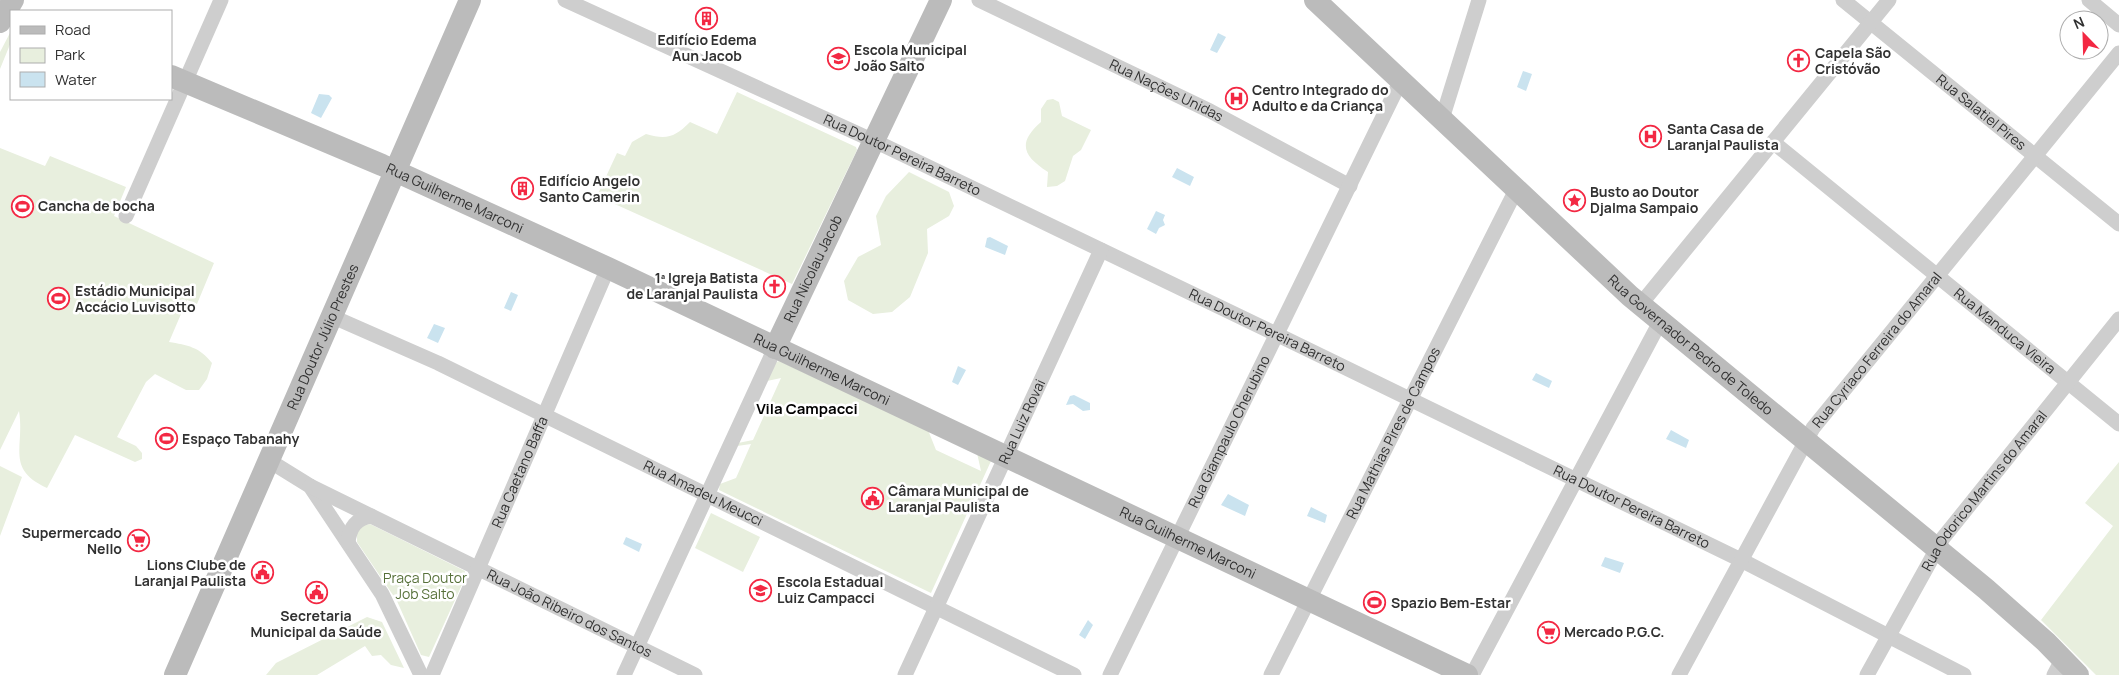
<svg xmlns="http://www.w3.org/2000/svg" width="2119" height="675" font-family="Manrope,sans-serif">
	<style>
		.green { fill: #e8efde }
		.water { fill: #cae3ef }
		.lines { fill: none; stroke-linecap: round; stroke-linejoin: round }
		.street { stroke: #cecece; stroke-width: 15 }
		.secondary { stroke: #bbb; stroke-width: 22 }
		.labels { text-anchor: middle; stroke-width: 5; stroke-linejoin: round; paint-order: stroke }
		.poi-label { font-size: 14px; font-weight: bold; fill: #313131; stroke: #fff; text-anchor: start }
		.street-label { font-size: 14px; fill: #313131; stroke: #fff }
		.park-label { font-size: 14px; fill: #57713a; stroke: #fff }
		.neighbourhood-label { font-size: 15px; font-weight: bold; fill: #000; stroke: #fff }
	</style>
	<rect width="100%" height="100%" fill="#fff"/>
	<path class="green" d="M11,31V42L0,69V52Z
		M737,92L856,147L857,150L792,284L597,196L617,153L625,156L632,142L646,134C667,140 675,137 690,122L717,134Z
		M1053,99L1059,102L1062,116L1091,130L1081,150L1073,156L1065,181L1057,186L1047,187L1048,172C1023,156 1017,143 1041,122V109L1047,100Z
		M0,148L45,166L50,156L126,187L114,216L214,263L197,304L187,300L169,342C187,345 200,347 212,363L207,379L199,390H186L155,374L146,382L117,437L136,446L142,453V459L135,462L75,435L47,488C5,469 25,447 19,411L0,450Z
		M909,172L949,192L954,206L949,216L927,229L928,253L910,297L892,312L873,314L848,300L844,281L858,257L881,245L876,216L886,196Z
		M779,361L928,430L936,450L981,471L977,453L991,461L931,593L719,490L720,484L736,478L751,444L737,446L738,443L753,440L781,378L767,381L775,363Z
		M2119,462V675H2096L2041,620L2113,526L2085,503Z
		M0,466L22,477L0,536Z
		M711,513L760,537L743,572L695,548Z
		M370,524L465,571V578L429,657L421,655L397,601L357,542V532L363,525Z
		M367,617L382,622L404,668L391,665L381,655L372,656L365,646L317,675H266L276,663Z"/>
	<path class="water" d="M1218,33L1226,37L1217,53L1210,50Z
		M1523,71L1532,74L1526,91L1517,87Z
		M319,94L329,95L332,98L321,118L311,113Z
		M1177,168L1194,177L1190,186L1172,177Z
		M1156,211L1165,215L1163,220L1165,225L1159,228L1156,234L1147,229Z
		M990,237L1008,246L1005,255L985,247L987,238Z
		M511,292L518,295L511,311L504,308Z
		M434,324L445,328L438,343L427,338Z
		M958,366L966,370L958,385L952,382Z
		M1536,373L1552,381L1549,388L1532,380Z
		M1074,395L1090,403V410L1083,411L1073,404L1066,405L1070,396Z
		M1671,430L1689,440L1686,448L1666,439Z
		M1228,494L1249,505L1245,516L1221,505Z
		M1311,507L1327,515L1325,523L1307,516Z
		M626,537L642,544L639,552L623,544Z
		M1605,557L1624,563L1620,573L1601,566Z
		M1088,620L1093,625L1085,639L1079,635Z"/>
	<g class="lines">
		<g class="street">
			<path id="s1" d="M565,0L885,146L1278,335L1741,560L1964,675"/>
			<path id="s2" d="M979,0L1210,111L1350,186"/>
			<path id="s3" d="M1843,0L2119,224"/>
			<path d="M2089,0L2119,25"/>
			<path d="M1442,119L1479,0"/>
			<path id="s4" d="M1773,142L2119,424"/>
			<path d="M126,216L221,0"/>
			<path d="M1640,305L1889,0"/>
			<path id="s5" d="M331,316L438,363L1074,675"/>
			<path d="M268,460L310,486L382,594L421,675"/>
			<path id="s6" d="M310,486L695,675"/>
			<path d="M348,542C350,527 356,519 371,516"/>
			<path id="s7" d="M432,675L608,268"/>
			<path d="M624,675L775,348"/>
			<path id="s8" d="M905,675L1101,250"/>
			<path id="s9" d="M1110,675L1401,80"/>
			<path id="s10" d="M1271,675L1516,190"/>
			<path d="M1472,675L1660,322"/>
			<path id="s11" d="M1679,675L1813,428L2119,53"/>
			<path id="s12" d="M1867,675L1943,538L2119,319"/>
			<path d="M2054,675L2063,658"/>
		</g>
		<g class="secondary">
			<path id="s13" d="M1315,0L1630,296L1986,589L2046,642L2078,675"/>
			<path d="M0,22L13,0"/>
			<path id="s14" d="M171,76L382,165L608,268L1467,675"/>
			<path id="s15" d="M775,348L941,0"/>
			<path id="s16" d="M175,675L470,0"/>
		</g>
	</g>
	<defs>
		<symbol id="building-ring" viewBox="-11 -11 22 22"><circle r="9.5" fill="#fff" stroke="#f32843" stroke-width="1.5"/><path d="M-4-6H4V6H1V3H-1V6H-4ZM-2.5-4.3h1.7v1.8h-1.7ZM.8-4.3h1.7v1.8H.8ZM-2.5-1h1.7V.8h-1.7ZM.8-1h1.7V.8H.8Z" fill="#f32843"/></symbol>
		<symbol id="school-ring" viewBox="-11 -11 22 22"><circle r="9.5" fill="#fff" stroke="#f32843" stroke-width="1.5"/><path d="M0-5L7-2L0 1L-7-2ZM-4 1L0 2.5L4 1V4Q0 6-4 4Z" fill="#f32843"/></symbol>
		<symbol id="church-ring" viewBox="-11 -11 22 22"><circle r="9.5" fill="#fff" stroke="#f32843" stroke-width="1.5"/><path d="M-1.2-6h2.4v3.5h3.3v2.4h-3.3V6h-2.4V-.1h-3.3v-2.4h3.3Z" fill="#f32843"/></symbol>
		<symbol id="hospital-ring" viewBox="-11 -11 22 22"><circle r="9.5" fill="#fff" stroke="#f32843" stroke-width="1.5"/><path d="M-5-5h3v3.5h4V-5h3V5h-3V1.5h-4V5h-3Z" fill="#f32843"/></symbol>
		<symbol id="sight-ring" viewBox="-11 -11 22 22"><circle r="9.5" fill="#fff" stroke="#f32843" stroke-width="1.5"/><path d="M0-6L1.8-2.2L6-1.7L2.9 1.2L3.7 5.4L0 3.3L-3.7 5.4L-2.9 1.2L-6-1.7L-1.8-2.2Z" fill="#f32843"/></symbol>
		<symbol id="stadium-ring" viewBox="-11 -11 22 22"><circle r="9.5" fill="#fff" stroke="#f32843" stroke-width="1.5"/><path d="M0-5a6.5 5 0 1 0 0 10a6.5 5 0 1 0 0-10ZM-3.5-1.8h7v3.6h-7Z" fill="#f32843"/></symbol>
		<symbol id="civic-ring" viewBox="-11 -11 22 22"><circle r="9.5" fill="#fff" stroke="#f32843" stroke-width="1.5"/><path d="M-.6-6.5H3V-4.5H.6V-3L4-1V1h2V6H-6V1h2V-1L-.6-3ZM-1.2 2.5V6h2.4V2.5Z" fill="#f32843"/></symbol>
		<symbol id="supermarket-ring" viewBox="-11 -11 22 22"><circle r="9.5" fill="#fff" stroke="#f32843" stroke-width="1.5"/><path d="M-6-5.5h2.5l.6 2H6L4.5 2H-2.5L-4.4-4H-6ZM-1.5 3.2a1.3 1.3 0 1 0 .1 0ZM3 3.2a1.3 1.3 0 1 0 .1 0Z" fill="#f32843"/></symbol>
	</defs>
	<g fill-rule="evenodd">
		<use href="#building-ring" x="694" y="6" width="25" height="25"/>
		<use href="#school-ring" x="826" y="46" width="25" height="25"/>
		<use href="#church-ring" x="1786" y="48" width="25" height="25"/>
		<use href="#hospital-ring" x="1224" y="86" width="25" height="25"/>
		<use href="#hospital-ring" x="1638" y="124" width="25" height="25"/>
		<use href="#building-ring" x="510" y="176" width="25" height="25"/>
		<use href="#sight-ring" x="1562" y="188" width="25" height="25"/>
		<use href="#stadium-ring" x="10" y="194" width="25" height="25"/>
		<use href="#church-ring" x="762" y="274" width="25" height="25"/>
		<use href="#stadium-ring" x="46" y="286" width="25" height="25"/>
		<use href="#stadium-ring" x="154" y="426" width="25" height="25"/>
		<use href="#civic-ring" x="860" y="486" width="25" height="25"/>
		<use href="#supermarket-ring" x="126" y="528" width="25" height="25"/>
		<use href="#civic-ring" x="250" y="560" width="25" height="25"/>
		<use href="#school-ring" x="748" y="578" width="25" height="25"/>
		<use href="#civic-ring" x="304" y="580" width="25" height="25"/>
		<use href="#stadium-ring" x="1362" y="590" width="25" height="25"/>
		<use href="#supermarket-ring" x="1536" y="620" width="25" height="25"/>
	</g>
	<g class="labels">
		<g class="poi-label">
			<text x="707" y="45" text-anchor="middle">Edifício Edema<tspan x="707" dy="16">Aun Jacob</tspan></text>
			<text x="854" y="55">Escola Municipal<tspan x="854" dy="16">João Salto</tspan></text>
			<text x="1815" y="58">Capela São<tspan x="1815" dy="16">Cristóvão</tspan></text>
			<text x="1252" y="95">Centro Integrado do<tspan x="1252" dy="16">Adulto e da Criança</tspan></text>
			<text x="1667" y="134">Santa Casa de<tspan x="1667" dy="16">Laranjal Paulista</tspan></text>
			<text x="539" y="186">Edifício Angelo<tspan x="539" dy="16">Santo Camerin</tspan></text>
			<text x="1590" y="197">Busto ao Doutor<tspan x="1590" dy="16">Djalma Sampaio</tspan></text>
			<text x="38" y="211">Cancha de bocha</text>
			<text x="758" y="283" text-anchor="end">1ª Igreja Batista<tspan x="758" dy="16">de Laranjal Paulista</tspan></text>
			<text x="75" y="296">Estádio Municipal<tspan x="75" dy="16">Accácio Luvisotto</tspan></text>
			<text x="182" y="444">Espaço Tabanahy</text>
			<text x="888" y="496">Câmara Municipal de<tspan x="888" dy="16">Laranjal Paulista</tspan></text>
			<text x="122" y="538" text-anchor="end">Supermercado<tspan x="122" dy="16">Nello</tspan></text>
			<text x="246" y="570" text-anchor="end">Lions Clube de<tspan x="246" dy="16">Laranjal Paulista</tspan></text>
			<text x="777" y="587">Escola Estadual<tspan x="777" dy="16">Luiz Campacci</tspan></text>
			<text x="1391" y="608">Spazio Bem-Estar</text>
			<text x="316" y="621" text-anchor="middle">Secretaria<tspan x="316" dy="16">Municipal da Saúde</tspan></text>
			<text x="1564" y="637">Mercado P.G.C.</text>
		</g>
		<g class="street-label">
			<text dy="5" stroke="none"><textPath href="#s2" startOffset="208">Rua Nações Unidas</textPath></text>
			<text dy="5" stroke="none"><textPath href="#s3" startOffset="178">Rua Salatiel Pires</textPath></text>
			<text dy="5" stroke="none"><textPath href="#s1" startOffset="371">Rua Doutor Pereira Barreto</textPath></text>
			<text dy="5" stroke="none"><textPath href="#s14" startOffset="309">Rua Guilherme Marconi</textPath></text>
			<text dy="5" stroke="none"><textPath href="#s15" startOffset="88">Rua Nicolau Jacob</textPath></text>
			<text dy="5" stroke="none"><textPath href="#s1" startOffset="776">Rua Doutor Pereira Barreto</textPath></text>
			<text dy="5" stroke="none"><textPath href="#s4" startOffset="299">Rua Manduca Vieira</textPath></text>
			<text dy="5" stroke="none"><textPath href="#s16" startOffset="369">Rua Doutor Júlio Prestes</textPath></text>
			<text dy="5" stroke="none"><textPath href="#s13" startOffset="510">Rua Governador Pedro de Toledo</textPath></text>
			<text dy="5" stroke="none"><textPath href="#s11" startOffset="382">Rua Cyriaco Ferreira do Amaral</textPath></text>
			<text dy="5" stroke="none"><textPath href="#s14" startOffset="714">Rua Guilherme Marconi</textPath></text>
			<text dy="5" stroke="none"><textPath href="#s8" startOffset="279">Rua Luiz Rovai</textPath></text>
			<text dy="5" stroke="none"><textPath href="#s9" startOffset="271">Rua Giampaulo Cherubino</textPath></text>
			<text dy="5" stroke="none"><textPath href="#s10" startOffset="271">Rua Mathias Pires de Campos</textPath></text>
			<text dy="5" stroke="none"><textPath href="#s7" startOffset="221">Rua Caetano Baffa</textPath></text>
			<text dy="5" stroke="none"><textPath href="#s12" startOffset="219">Rua Odorico Martins do Amaral</textPath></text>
			<text dy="5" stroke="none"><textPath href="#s5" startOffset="412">Rua Amadeu Meucci</textPath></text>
			<text dy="5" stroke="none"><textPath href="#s1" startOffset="1181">Rua Doutor Pereira Barreto</textPath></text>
			<text dy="5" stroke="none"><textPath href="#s14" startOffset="1119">Rua Guilherme Marconi</textPath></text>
			<text dy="5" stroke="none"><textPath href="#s6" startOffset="289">Rua João Ribeiro dos Santos</textPath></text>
		</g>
		<g class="park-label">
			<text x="425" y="583">Praça Doutor<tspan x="425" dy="16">Job Salto</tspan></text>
		</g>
		<g class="neighbourhood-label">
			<text x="807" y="414">Vila Campacci</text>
		</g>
	</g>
	<rect x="10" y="10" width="162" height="90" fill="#ffffff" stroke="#adadad"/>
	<rect x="20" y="26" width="25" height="8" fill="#bbbbbb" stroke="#adadad"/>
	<text x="55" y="35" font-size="15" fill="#313131">Road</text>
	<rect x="20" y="48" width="25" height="15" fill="#e8efde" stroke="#adadad"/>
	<text x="55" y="60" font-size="15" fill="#313131">Park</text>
	<rect x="20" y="72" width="25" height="15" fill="#cae3ef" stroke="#adadad"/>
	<text x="55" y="85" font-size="15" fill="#313131">Water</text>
	<g transform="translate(2084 35) rotate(337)"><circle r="24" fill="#ffffff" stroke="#adadad"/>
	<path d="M0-4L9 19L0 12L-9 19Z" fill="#f32843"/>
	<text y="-8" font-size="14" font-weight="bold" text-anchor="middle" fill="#313131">N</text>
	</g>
</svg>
